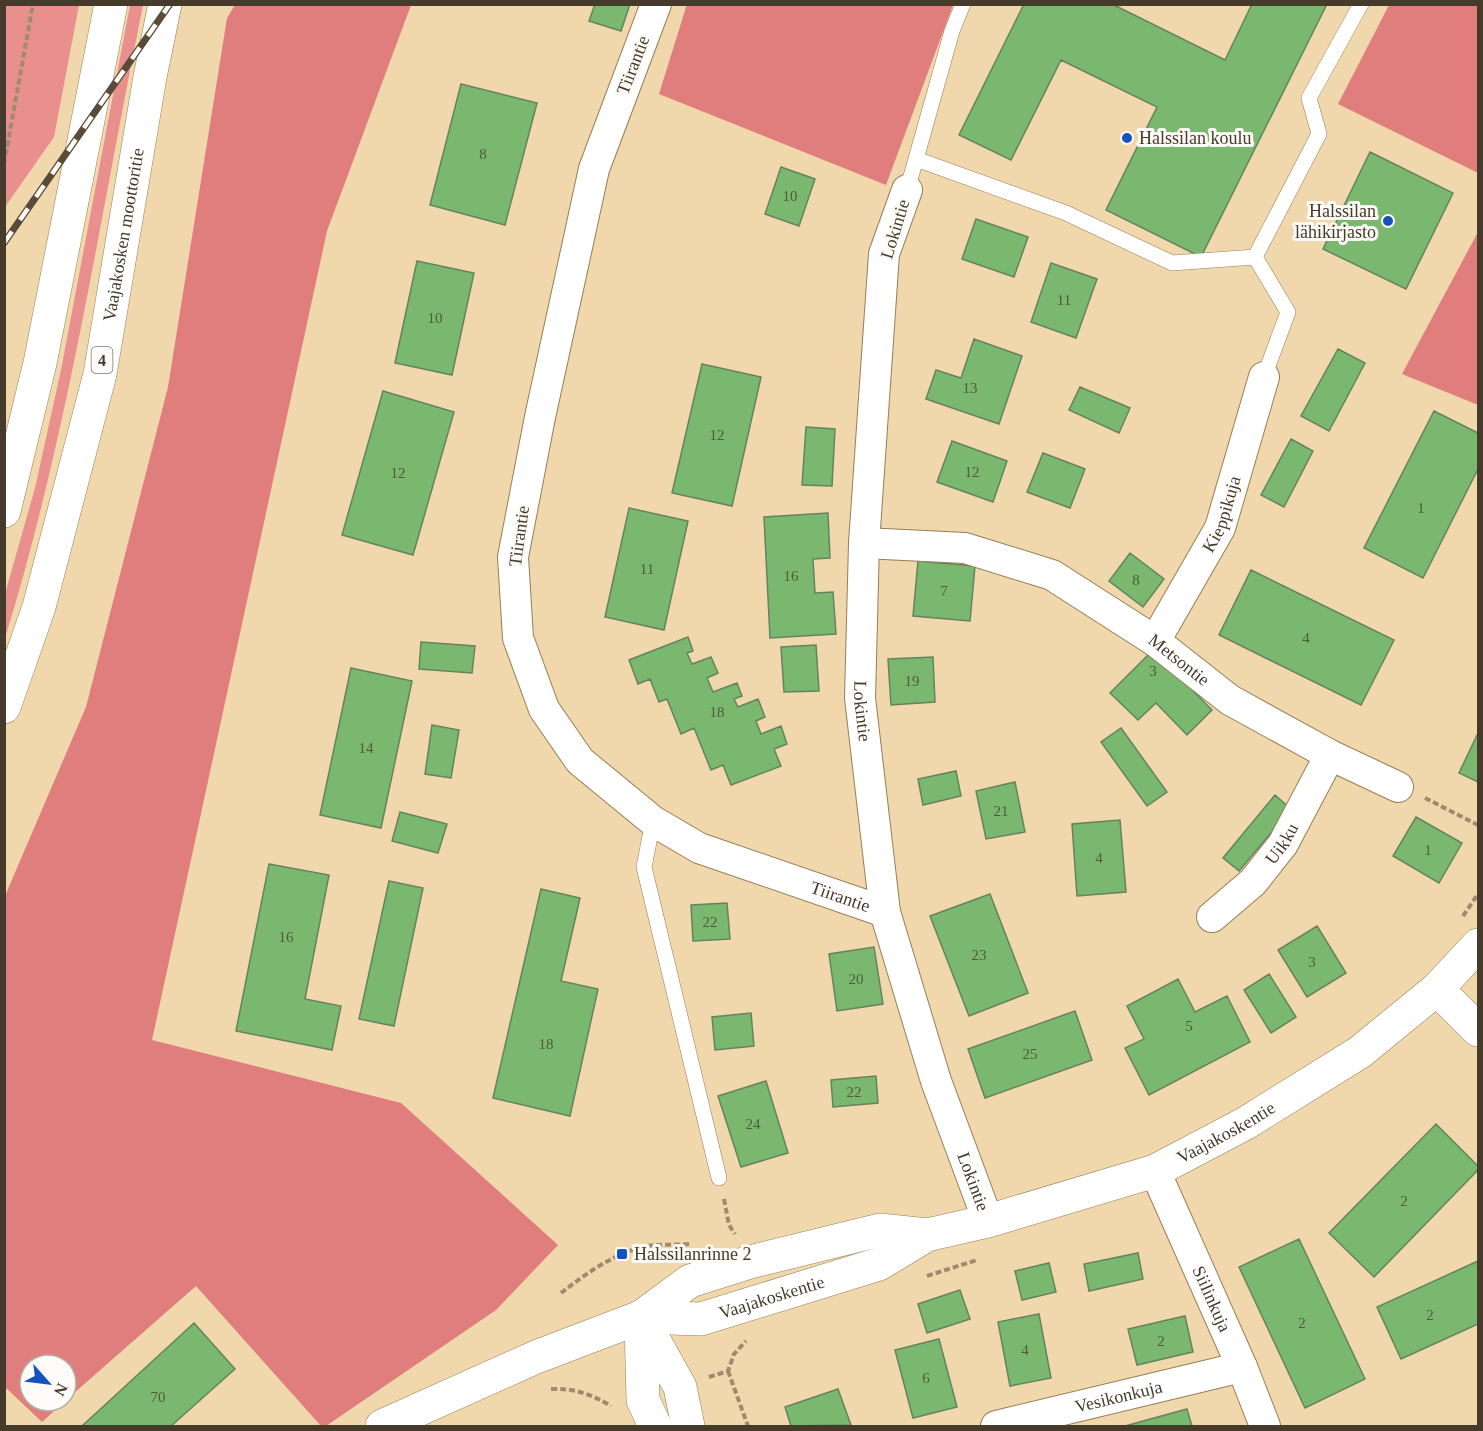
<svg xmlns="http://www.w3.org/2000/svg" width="1483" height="1431" font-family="Georgia,serif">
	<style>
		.green { fill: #e98f8e }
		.forest { fill: #e07d7d }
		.building { fill: #79b86e; stroke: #658360; stroke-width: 1.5 }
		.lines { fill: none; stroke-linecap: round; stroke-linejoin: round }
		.lane-casing { stroke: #967f56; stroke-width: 16 }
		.street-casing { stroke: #967f56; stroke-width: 32 }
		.secondary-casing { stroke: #967f56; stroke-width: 34 }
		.highway-casing { stroke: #967f56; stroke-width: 34 }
		.path { stroke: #9f8c6e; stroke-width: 4; stroke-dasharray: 6 3; stroke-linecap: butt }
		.lane { stroke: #fff; stroke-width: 15 }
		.street { stroke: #fff; stroke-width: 30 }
		.secondary { stroke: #fff; stroke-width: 33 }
		.highway { stroke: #fff; stroke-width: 33 }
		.rail-casing { stroke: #584c38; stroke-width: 7 }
		.rail { stroke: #fdfbf7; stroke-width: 4.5; stroke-dasharray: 14; stroke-linecap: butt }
		.poi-dot { fill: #1552be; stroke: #fdfbf7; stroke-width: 2 }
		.labels { text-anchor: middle; stroke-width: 6; stroke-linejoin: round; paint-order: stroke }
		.number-label { font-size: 15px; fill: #535a3b }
		.shield { fill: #fdfbf7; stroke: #7d7568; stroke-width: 1.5 }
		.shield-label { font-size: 16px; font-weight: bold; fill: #463b2a }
		.street-label { font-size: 18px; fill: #463b2a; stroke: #fdfbf7 }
		.poi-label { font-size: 18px; fill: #463b2a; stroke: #fdfbf7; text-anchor: start }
	</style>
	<rect width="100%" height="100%" fill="#f0d7ac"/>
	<path class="green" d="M5,4L79,5L54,137L5,207Z
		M130,5H143C100,216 69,431 5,638V594L35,488L61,370Z"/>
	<path class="forest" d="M687,4L953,5L886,185L659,94Z
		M235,5H411L327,231L152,1040L401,1103L558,1245L496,1310L326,1426H321L196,1286L66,1400V1365H30V1401H65L42,1422L5,1387V896L86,707L168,387L227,18Z
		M1389,5H1478V173L1338,104Z
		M1478,232V405L1402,374Z"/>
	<path class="building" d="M595,4H630L621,31L589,21Z
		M1024,4H1112L1225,60L1252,4H1327L1201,257L1106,210L1157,107L1061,60L1011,160L959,135Z
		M461,84L537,103L505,225L430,205Z
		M1370,152L1453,193L1406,289L1323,249Z
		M781,167L815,179L799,226L765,214Z
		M976,219L1028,237L1014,277L962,259Z
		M417,261L474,273L452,375L395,363Z
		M1051,263L1097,279L1076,338L1031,322Z
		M974,339L1022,356L999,424L926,399L936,370L961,378Z
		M1338,349L1365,363L1329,431L1301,416Z
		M702,364L761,377L732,506L672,493Z
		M1080,387L1130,408L1119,433L1069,410Z
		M383,391L454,412L413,555L342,535Z
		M1434,411L1478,433V469L1423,578L1364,548Z
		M806,427L835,429L832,486L802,485Z
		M1291,439L1313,451L1284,507L1261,495Z
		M952,441L1007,461L993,502L937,482Z
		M1043,453L1085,469L1070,508L1027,492Z
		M629,508L688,521L664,630L605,617Z
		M828,513L830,558L813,559L815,593L833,592L836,634L770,638L764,517Z
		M1130,553L1164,579L1143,607L1109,581Z
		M918,561L975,566L970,621L913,616Z
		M1251,570L1394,640L1361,705L1219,635Z
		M688,637L693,651L687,653L692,664L711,657L718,673L707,678L713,692L737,683L742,696L734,699L738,707L758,699L765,717L756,721L761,734L781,726L787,744L774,749L781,766L731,785L723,765L711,770L694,728L681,734L667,699L659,702L650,679L638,684L629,660Z
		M421,642L475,646L472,673L419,669Z
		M816,645L819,691L784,692L781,647Z
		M1153,650L1212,710L1187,735L1156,703L1138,720L1110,693Z
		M933,657L935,702L891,705L888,659Z
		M351,668L412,681L381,828L320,815Z
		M432,725L459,730L451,778L425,774Z
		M1121,728L1167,792L1147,806L1101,742Z
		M1478,733V782L1459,773Z
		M956,771L961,796L923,805L918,779Z
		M1015,782L1025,832L986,839L976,791Z
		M1275,795L1291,809L1239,871L1223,858Z
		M400,812L447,824L438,853L392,841Z
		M1416,817L1462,843L1439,883L1393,856Z
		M1120,820L1126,892L1077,896L1072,824Z
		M269,864L329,875L305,999L341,1006L332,1050L236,1031Z
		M389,881L423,888L394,1026L359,1019Z
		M541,889L580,898L561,981L598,989L570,1116L493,1098Z
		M990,894L1028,993L969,1016L930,916Z
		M727,903L730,939L693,941L691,905Z
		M1317,926L1346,973L1307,997L1278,950Z
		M874,947L883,1004L837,1011L829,954Z
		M1269,974L1296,1017L1271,1033L1244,990Z
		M1178,979L1195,1012L1227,996L1250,1042L1149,1095L1125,1048L1144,1039L1127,1006Z
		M1075,1011L1092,1060L985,1098L968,1049Z
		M751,1013L754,1046L715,1050L712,1017Z
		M876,1076L878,1103L833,1107L831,1080Z
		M766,1081L788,1153L741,1167L718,1096Z
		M1436,1124L1478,1166V1170L1374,1277L1329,1233Z
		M1299,1239L1365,1379L1305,1408L1239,1267Z
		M1138,1253L1143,1279L1089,1291L1084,1264Z
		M1478,1261V1324L1401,1359L1377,1307Z
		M1049,1263L1056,1292L1022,1300L1015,1271Z
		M960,1290L970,1319L927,1333L918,1304Z
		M1039,1314L1051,1378L1010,1386L998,1322Z
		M1185,1316L1193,1352L1137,1365L1128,1329Z
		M194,1323L235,1369L171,1426H82Z
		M939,1339L957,1407L913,1418L895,1350Z
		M838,1389L851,1425L791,1426L785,1407Z
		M1187,1409L1192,1426H1125Z"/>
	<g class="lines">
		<defs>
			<path id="lane" d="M916,159L952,31L963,4
				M907,190L916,159L1066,213L1172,263L1255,257L1319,134L1309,98L1361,4
				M1255,257L1288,312L1264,377
				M653,821L644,867L719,1178"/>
			<g id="street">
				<path id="s1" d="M656,4L594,169L540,417L513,557L518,638L544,709L580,761L653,821L699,848L885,912"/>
				<path id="s2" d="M907,190L884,254L864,543L860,698L885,912L936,1081L988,1221"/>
				<path id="s3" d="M864,543L965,548L1052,575L1155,641L1230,700L1330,755L1398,787"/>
				<path id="s4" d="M1155,641L1220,528L1264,377"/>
				<path id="s5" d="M1212,917L1253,882L1283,844L1330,755"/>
				<path id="s6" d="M1155,1171L1242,1367L1265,1426"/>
				<path id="s7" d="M996,1426L1242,1367"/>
			</g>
			<g id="secondary">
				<path d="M1437,989L1478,1030"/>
				<path id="s8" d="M641,1317L701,1319L879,1264L927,1235L988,1221L1155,1171L1246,1123L1360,1052L1437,989L1478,945"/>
				<path d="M641,1317L680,1387L688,1426"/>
				<path d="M641,1322L643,1400L655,1426"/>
				<path d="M382,1426L536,1357L641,1317L690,1281L750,1262L880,1230L927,1235"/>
			</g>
			<g id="highway">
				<path d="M4,511L40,363L111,4"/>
				<path id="s9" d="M4,707L39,607L100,374L150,77L165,4"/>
			</g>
		</defs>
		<use href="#lane" class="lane-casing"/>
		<use href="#street" class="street-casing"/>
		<use href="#secondary" class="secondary-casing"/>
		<use href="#highway" class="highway-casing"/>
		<path class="path" d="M4,164L33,4
			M1425,798L1478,825
			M1463,916L1478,894
			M724,1199L729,1225L735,1234
			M927,1276L977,1260
			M561,1293C587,1273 614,1253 647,1246C661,1244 676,1245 690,1244
			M728,1371L748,1426
			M709,1377L728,1371L734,1354L746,1341
			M551,1389C574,1388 591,1394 611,1406"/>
		<use href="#lane" class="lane"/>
		<use href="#street" class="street"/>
		<use href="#secondary" class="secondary"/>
		<use href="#highway" class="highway"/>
		<defs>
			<path id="rail" d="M4,243L170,4"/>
		</defs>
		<use href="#rail" class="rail-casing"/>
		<use href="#rail" class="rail"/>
	</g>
	<g class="poi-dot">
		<circle cx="1127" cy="138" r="6"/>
		<circle cx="1388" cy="221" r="6"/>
		<rect x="616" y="1248" width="12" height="12" rx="3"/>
	</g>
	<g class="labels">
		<g class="number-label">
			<text x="483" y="159">8</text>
			<text x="790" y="201">10</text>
			<text x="1064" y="305">11</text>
			<text x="435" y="323">10</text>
			<text x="970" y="393">13</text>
			<text x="717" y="440">12</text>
			<text x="972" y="477">12</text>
			<text x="398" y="478">12</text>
			<text x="1421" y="513">1</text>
			<text x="647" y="574">11</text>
			<text x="791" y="581">16</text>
			<text x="1136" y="585">8</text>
			<text x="944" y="596">7</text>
			<text x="1306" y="643">4</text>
			<text x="1153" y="676">3</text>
			<text x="912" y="686">19</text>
			<text x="717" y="717">18</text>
			<text x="366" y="753">14</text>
			<text x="1001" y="816">21</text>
			<text x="1428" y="855">1</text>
			<text x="1099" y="863">4</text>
			<text x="710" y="927">22</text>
			<text x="286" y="942">16</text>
			<text x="979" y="960">23</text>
			<text x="1312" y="967">3</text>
			<text x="856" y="984">20</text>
			<text x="1189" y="1031">5</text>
			<text x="546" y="1049">18</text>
			<text x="1030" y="1059">25</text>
			<text x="854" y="1097">22</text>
			<text x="753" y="1129">24</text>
			<text x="1404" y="1206">2</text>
			<text x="1430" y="1320">2</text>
			<text x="1302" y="1328">2</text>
			<text x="1161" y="1346">2</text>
			<text x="1025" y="1355">4</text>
			<text x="926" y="1383">6</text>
			<text x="158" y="1402">70</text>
		</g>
		<rect class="shield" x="91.5" y="347" width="21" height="26" rx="4.5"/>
		<g class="shield-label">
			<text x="102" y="366">4</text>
		</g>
		<g class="street-label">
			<text transform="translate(633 65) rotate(-69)" y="6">Tiirantie</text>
			<text transform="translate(895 229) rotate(-73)" y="6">Lokintie</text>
			<text dy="6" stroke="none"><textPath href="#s9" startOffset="488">Vaajakosken moottoritie</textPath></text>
			<text dy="6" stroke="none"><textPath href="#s4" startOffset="144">Kieppikuja</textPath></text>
			<text transform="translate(519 536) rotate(-82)" y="6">Tiirantie</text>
			<text dy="6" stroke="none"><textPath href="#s3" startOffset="345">Metsontie</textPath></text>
			<text dy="6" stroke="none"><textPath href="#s2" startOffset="526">Lokintie</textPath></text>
			<text dy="6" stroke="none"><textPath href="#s5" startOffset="102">Uikku</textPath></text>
			<text dy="6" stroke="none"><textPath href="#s1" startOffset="1090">Tiirantie</textPath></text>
			<text dy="6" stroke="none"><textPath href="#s8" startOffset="620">Vaajakoskentie</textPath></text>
			<text dy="6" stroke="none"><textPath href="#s2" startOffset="1012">Lokintie</textPath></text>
			<text dy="6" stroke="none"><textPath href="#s8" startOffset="134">Vaajakoskentie</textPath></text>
			<text dy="6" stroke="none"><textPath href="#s6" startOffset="140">Siilinkuja</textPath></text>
			<text dy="6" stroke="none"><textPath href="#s7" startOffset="126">Vesikonkuja</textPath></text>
		</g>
		<g class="poi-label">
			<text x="1139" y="144">Halssilan koulu</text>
			<text x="1376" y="217" text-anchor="end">Halssilan<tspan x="1376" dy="21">lähikirjasto</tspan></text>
			<text x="634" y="1260">Halssilanrinne 2</text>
		</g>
	</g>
	<rect width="1483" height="1431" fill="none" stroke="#463b2a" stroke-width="12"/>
	<g transform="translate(48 1383) rotate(118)"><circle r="28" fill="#fdfbf7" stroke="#b4aea5" stroke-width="1.5"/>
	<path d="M0-4.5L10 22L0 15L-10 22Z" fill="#1552be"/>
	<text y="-9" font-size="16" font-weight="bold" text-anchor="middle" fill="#463b2a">N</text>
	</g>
</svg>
